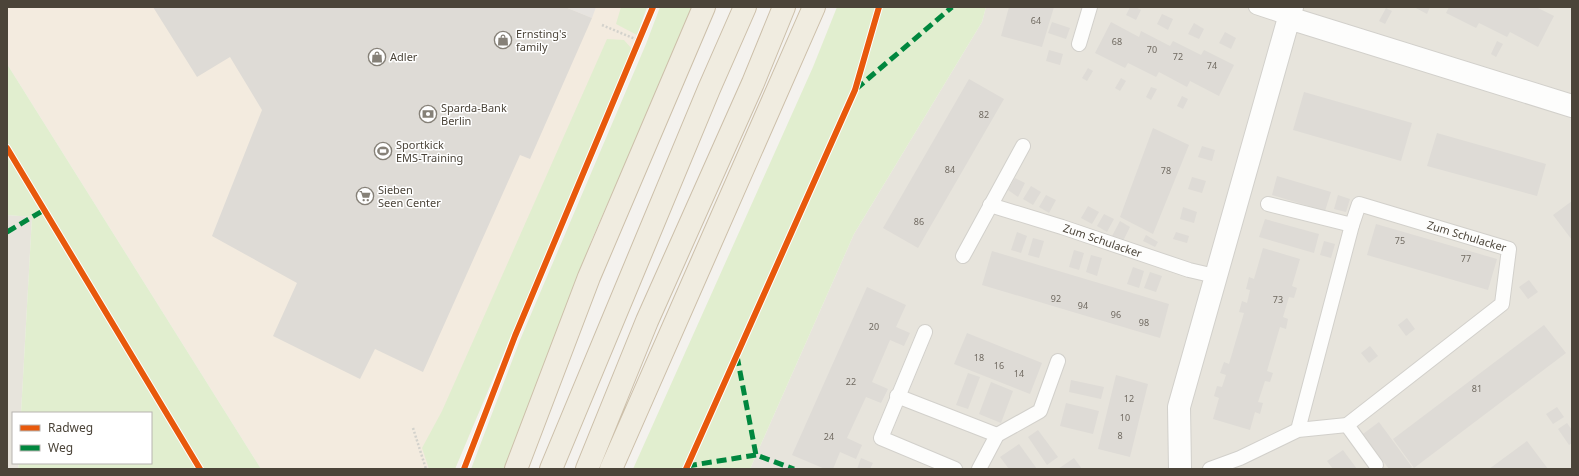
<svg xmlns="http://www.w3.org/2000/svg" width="1579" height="476" font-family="'Noto Sans',sans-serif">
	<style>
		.residential { fill: #e7e4dc }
		.commercial { fill: #f3ebdf }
		.green { fill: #e1eecf }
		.parking { fill: #e6e3df }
		.building { fill: #dedbd6 }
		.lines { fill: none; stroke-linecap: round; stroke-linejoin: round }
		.service-casing { stroke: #d2d0cb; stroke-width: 16 }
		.minor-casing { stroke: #d2d0cb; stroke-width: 24 }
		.trunk-casing { stroke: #ccbfa9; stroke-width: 24 }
		.path { stroke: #d3d2cc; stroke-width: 2.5; stroke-dasharray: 2 2; stroke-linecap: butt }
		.service { stroke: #fdfdfc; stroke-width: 14 }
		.minor { stroke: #fdfdfc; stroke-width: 22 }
		.trunk { stroke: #f0ece0; stroke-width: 22 }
		.quiet { stroke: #00873e; stroke-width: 5; stroke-dasharray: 10 5; stroke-linecap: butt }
		.cycleway-casing { stroke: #fff; stroke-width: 8 }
		.cycleway { stroke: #e8590c; stroke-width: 6 }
		.labels { text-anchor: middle; stroke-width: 3; stroke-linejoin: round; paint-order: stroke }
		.number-label { font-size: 9px; fill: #706a61 }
		.poi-label { font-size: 11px; fill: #4b4439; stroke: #fff; text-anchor: start }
		.street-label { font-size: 11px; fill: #4b4439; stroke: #fff }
	</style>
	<rect width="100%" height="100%" fill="#f4f2ee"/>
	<path class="residential" d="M986,7H1572V469H750L854,234L982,22Z
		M7,215L32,217L21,413H13V463H19L18,469H7Z"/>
	<path class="commercial" d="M7,7H647L632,49L455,469H261L7,64Z"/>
	<path class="green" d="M621,7H647L637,35L616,24Z
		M660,7H694L592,239L508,469H471L520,340L646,44Z
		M837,7H986L982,22L854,234L750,469H633L813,67Z
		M607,39L624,40L632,49L455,469H429L422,448L442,411Z
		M7,64L261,469H18L19,463H151V413H21L32,217L7,215Z"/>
	<path class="parking" d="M565,7H596L592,18Z"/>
	<path class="building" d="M153,7H565L592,18L530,159L520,155L423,372L375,349L360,379L273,336L297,283L212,236L262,110L230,57L197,77Z
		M1009,7H1054L1042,47L1001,36Z
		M1130,7H1136L1141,10L1136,20L1126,15Z
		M1414,7H1430L1427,14Z
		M1449,7H1536L1554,16L1538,47L1510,32L1507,37L1479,23L1476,28L1446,13Z
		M1386,8L1392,11L1385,24L1379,21Z
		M1162,14L1173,19L1168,30L1157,24Z
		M1052,22L1070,28L1066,39L1048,33Z
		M1111,22L1139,37L1141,31L1170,46L1173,41L1201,55L1204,50L1234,65L1219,96L1190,81L1187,87L1159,72L1156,77L1128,63L1125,68L1095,53Z
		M1194,23L1204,29L1199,39L1188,34Z
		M1225,32L1236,38L1231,49L1219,43Z
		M1497,41L1503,44L1496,57L1491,54Z
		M1049,50L1063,54L1060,65L1046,61Z
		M1088,68L1093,71L1087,81L1082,78Z
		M1121,78L1126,81L1120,91L1115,88Z
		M969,79L1004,99L918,248L883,228Z
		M1151,87L1157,89L1151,100L1146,97Z
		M1304,92L1412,123L1401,161L1293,130Z
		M1182,96L1188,99L1183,109L1177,106Z
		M1153,128L1189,145L1153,234L1120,217Z
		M1437,133L1546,164L1537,196L1427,166Z
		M1202,146L1215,150L1212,161L1198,157Z
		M1277,176L1331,192L1325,211L1272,195Z
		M1192,177L1206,181L1202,193L1188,189Z
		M1015,178L1025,183L1018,197L1008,190Z
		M1031,186L1041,192L1033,205L1023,199Z
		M1046,195L1056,200L1049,213L1039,207Z
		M1338,195L1350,199L1346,212L1334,209Z
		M1572,201V240L1553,215Z
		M1088,206L1099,212L1092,224L1081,218Z
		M1183,207L1197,212L1194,223L1180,219Z
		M1104,214L1114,219L1107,232L1097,226Z
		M1265,219L1319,234L1314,253L1259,237Z
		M1120,221L1130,227L1123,241L1112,236Z
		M1376,224L1497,259L1488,290L1367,255Z
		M1017,232L1027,236L1021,253L1011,250Z
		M1176,232L1189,236L1187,243L1173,239Z
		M1146,235L1158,242L1155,247L1143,241Z
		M1033,238L1044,241L1039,258L1028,255Z
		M1324,241L1335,244L1331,258L1320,255Z
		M1263,248L1300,259L1292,286L1297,288L1294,298L1289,297L1283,317L1288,319L1286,329L1280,327L1267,371L1273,373L1270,382L1265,381L1258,402L1263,403L1260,414L1255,412L1250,430L1213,419L1219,398L1214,396L1217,386L1222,387L1226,375L1220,373L1224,362L1229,364L1244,313L1239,312L1242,301L1247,303L1250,290L1246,289L1249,277L1254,279Z
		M1074,250L1084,253L1079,270L1069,267Z
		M992,251L1169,304L1160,338L982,285Z
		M1091,255L1102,258L1097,276L1086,272Z
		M1133,267L1144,271L1139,288L1127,284Z
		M1150,272L1162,276L1156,292L1144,288Z
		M1529,280L1538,292L1528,299L1519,287Z
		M867,287L906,305L896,327L910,333L904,346L890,340L872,382L888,389L881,403L866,397L847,438L862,445L856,459L840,452L833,469H825L792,455Z
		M1407,318L1415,329L1406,336L1398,325Z
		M1544,325L1566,353L1414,468L1393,439Z
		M967,333L1042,363L1030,394L954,364Z
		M1370,346L1378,356L1369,363L1361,353Z
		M968,373L980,377L968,409L956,405Z
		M1116,375L1148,384L1130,457L1098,449Z
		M1071,380L1104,387L1101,399L1069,392Z
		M991,382L1013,391L1001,423L979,414Z
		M1066,403L1099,411L1093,434L1060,426Z
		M1557,407L1564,417L1553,424L1546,414Z
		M1379,422L1412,467L1409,469H1389L1363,434Z
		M1567,423L1572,430V443L1569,445L1558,429Z
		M1038,430L1058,457L1047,465L1028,437Z
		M1527,441L1548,469H1489Z
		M1019,444L1037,469H1009L1000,457Z
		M1343,450L1357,469H1333L1327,461Z
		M861,458L873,463L870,469H857Z
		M1074,458L1082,469H1058Z"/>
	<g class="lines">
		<defs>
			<g id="service">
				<path d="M1256,7L1289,18"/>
				<path d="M1079,44L1090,7"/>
				<path d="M1268,204L1352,225"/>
				<path id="s1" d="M990,205L1062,227L1189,270L1215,276"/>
				<path d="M963,256L1023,146"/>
				<path d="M925,332L881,438L955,469"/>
				<path d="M897,396L997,435"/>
				<path d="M1347,425L1376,465"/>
				<path d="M979,469L997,435L1040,411L1058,361"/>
				<path id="s2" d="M1210,469L1240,458L1298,430L1352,225L1359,204L1509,249L1502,304L1347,425L1298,430"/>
			</g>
			<path id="minor" d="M1289,18L1572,106
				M1180,469L1179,407L1292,7"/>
			<path id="trunk" d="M516,469L589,277L704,7
				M551,469L709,89L745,7
				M587,469L647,321L753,83L784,7
				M611,469L814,7"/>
		</defs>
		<use href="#service" class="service-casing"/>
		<use href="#minor" class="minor-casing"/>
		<use href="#trunk" class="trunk-casing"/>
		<path class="path" d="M602,25L640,41
			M413,428L426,469"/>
		<use href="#service" class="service"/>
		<use href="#minor" class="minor"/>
		<use href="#trunk" class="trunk"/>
		<path class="quiet" d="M856,89L952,7
			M7,232L44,210
			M737,356L756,455L794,469
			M687,466L756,455"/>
		<defs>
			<path id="cycleway" d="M7,148L200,469
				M464,469L515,336L653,7
				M686,469L855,90L879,7"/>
		</defs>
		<use href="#cycleway" class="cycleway-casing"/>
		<use href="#cycleway" class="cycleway"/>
	</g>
	<defs>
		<symbol id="shop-ring" viewBox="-11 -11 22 22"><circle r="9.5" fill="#fff" stroke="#868178" stroke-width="1.5"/><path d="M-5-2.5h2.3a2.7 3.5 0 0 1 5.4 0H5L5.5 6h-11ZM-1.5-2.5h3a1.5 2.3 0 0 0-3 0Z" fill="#868178"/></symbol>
		<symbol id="bank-ring" viewBox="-11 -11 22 22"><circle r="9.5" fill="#fff" stroke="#868178" stroke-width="1.5"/><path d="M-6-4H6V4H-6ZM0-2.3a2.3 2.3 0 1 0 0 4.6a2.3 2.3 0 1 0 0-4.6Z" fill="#868178"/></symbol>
		<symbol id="stadium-ring" viewBox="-11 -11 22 22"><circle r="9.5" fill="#fff" stroke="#868178" stroke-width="1.5"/><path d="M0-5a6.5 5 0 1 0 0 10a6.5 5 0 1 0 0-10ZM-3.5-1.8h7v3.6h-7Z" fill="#868178"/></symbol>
		<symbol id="supermarket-ring" viewBox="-11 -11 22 22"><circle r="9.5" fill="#fff" stroke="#868178" stroke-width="1.5"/><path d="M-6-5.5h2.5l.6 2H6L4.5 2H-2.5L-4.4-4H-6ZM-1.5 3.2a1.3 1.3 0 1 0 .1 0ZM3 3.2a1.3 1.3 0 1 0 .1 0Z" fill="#868178"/></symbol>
	</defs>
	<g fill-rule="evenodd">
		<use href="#shop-ring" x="493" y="30" width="20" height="20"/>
		<use href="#shop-ring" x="367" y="47" width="20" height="20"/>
		<use href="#bank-ring" x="418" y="104" width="20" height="20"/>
		<use href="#stadium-ring" x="373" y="141" width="20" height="20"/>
		<use href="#supermarket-ring" x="355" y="186" width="20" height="20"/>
	</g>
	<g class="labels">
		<g class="number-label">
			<text x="1036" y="24">64</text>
			<text x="1117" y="45">68</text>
			<text x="1152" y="53">70</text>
			<text x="1178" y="60">72</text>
			<text x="1212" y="69">74</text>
			<text x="984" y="118">82</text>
			<text x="950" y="173">84</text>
			<text x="1166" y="174">78</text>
			<text x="919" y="225">86</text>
			<text x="1400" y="244">75</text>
			<text x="1466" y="262">77</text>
			<text x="1056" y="302">92</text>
			<text x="1278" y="303">73</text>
			<text x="1083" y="309">94</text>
			<text x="1116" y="318">96</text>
			<text x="1144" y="326">98</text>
			<text x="874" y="330">20</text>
			<text x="979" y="361">18</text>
			<text x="999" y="369">16</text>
			<text x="1019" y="377">14</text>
			<text x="851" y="385">22</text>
			<text x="1477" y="392">81</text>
			<text x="1129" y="402">12</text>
			<text x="1125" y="421">10</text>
			<text x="1120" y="439">8</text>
			<text x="829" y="440">24</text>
		</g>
		<g class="poi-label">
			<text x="516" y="38">Ernsting's<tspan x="516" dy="13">family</tspan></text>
			<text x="390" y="61">Adler</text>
			<text x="441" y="112">Sparda-Bank<tspan x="441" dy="13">Berlin</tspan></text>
			<text x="396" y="149">Sportkick<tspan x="396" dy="13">EMS-Training</tspan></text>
			<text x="378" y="194">Sieben<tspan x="378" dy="13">Seen Center</tspan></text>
		</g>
		<g class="street-label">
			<text dy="4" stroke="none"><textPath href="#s2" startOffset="443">Zum Schulacker</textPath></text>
			<text dy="4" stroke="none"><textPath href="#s1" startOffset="118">Zum Schulacker</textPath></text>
		</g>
	</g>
	<rect width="1579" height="476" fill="none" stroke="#4b4439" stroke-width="16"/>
	<rect x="12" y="412" width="140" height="52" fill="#ffffff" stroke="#b7b4b0"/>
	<rect x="20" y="425" width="20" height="6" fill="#e8590c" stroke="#b7b4b0"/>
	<text x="48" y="432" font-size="12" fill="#4b4439">Radweg</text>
	<rect x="20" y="445" width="20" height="6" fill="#00873e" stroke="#b7b4b0"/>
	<text x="48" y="452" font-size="12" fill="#4b4439">Weg</text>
</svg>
